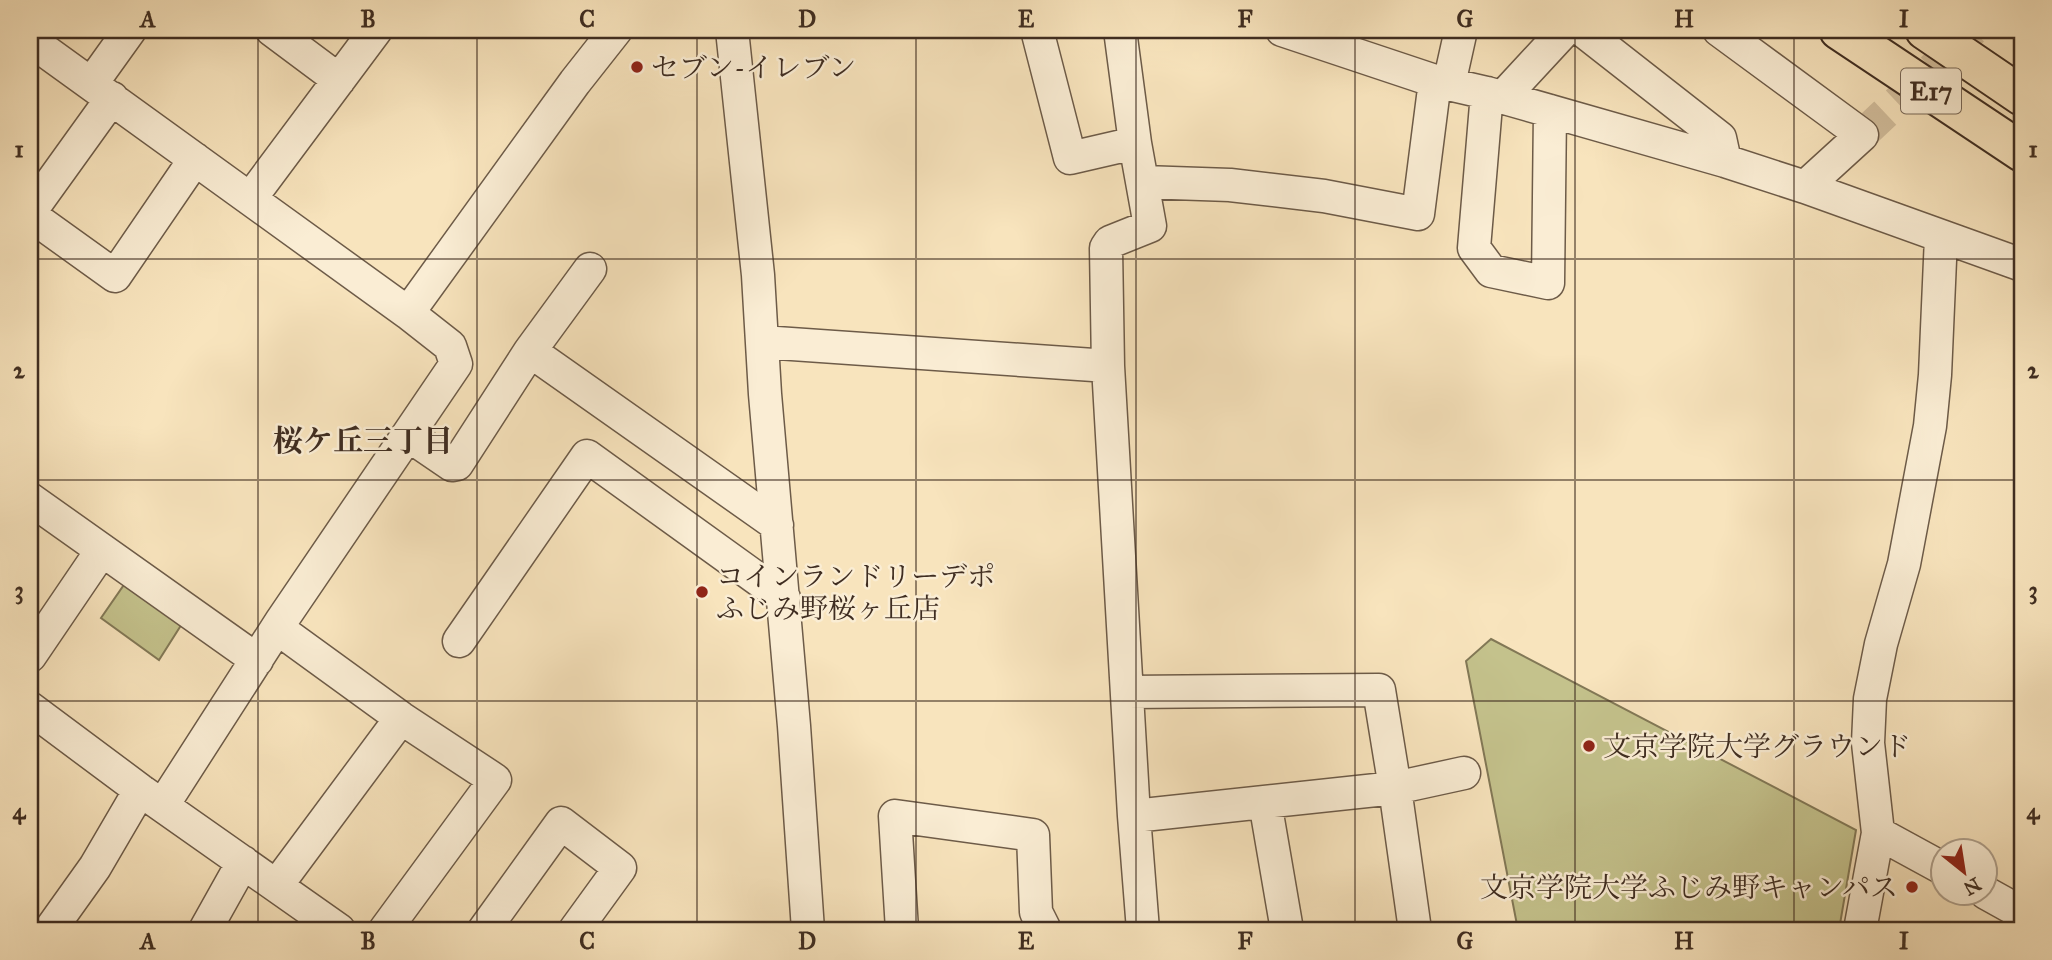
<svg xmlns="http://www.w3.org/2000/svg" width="2052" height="960" font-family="'IM FELL Great Primer','Noto Serif JP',serif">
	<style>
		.green { fill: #c4c28c; stroke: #827856; stroke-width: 2 }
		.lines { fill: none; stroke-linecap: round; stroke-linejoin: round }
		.minor-tunnel { stroke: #d3bf9e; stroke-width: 32; stroke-dasharray: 32 16; stroke-linecap: butt }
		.minor-casing { stroke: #6d5b48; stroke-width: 35 }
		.highway-casing { stroke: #3f2d21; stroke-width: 42 }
		.minor { stroke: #faedd4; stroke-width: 32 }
		.highway { stroke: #f8e4bd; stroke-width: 38 }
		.grid { fill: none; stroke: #3f2d21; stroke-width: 2; stroke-opacity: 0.55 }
		.poi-dot { fill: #8f2418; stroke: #faedd4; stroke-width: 2.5 }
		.labels { text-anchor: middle; stroke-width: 5; stroke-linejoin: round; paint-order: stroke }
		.shield { fill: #faedd4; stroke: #776757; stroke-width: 2 }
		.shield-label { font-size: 26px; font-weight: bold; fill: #3f2d21 }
		.poi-label { font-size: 28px; fill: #3f2d21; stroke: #faedd4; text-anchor: start }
		.neighbourhood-label { font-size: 30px; font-weight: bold; fill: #3f2d21; stroke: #faedd4 }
		.neatline { fill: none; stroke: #3f2d21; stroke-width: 2.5 }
		.grid-label { font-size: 23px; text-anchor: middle; font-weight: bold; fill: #3f2d21 }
	</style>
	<rect width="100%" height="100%" fill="#f8e4bd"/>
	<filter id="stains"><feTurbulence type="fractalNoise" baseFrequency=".00286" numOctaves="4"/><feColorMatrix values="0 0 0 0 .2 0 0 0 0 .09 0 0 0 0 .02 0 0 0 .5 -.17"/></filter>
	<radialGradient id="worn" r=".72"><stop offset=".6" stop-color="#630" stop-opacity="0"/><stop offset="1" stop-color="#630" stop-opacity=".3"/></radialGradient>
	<path class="green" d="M128,579L185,619L159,660L101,618Z
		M1491,639L1856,830L1839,930H1518L1466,661Z"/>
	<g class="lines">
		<path class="minor-tunnel" d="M1862,135L1973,30"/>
		<defs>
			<path id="minor" d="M272,30L339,80
				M732,30L758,275L765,394L794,726L808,930
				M1037,30L1070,158L1135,143
				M1120,30L1135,143L1150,226L1110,242L1106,248L1108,366L1134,816L1143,930
				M1282,30L1435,81L1487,93L1725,161L1805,187L2022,265
				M1582,30L1720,138L1725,161
				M1719,30L1862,135L1805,187
				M30,40L408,313L450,346L456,364L282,620L163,805
				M92,83L130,30
				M1449,84L1461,30
				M1487,93L1474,248L1491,271L1548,283L1550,111
				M1502,98L1565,30
				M1143,182L1230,185L1324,196L1418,214L1435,81
				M250,199L376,30
				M30,212L112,98
				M30,215L115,276L195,159
				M408,313L575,82L616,30
				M762,342L1108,366
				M530,351L777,525
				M408,435L452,465L457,464L530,351L590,269
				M30,499L257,660
				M277,628L401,718L495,780L385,930
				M459,641L587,456L784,598
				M30,656L102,550
				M1128,692L1379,690L1395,788L1415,930
				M30,708L140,790L339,930
				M1265,802L1287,930
				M1134,816L1395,788L1464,773
				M1878,833L1944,869
				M277,885L401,718
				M1986,893L2022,913
				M50,930L95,867L140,790
				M205,930L243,862
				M484,930L561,823L620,868L575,930
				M902,930L895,816L1033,835L1036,912L1045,930
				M1860,930L1878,833L1868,743L1870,699L1881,644L1904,564L1930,426L1935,375L1941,237"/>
			<path id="highway" d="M1839,30L2022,152
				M1925,30L2022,96"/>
		</defs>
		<use href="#minor" class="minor-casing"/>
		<use href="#highway" class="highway-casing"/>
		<use href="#minor" class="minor"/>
		<use href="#highway" class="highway"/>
	</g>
	<path class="grid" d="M258,30V930M477,30V930M697,30V930M916,30V930M1136,30V930M1355,30V930M1575,30V930M1794,30V930M30,259H2022M30,480H2022M30,701H2022"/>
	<g class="poi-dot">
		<circle cx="637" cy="67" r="7"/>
		<circle cx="702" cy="592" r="7"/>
		<circle cx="1589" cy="746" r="7"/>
		<circle cx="1912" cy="887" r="7"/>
	</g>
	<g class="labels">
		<rect class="shield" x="1901" y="68.5" width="60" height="45" rx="5"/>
		<g class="shield-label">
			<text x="1931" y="100">E17</text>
		</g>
		<g class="poi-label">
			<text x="651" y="77">セブン-イレブン</text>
			<text x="716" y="586">コインランドリーデポ<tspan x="716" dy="32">ふじみ野桜ヶ丘店</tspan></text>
			<text x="1603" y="756">文京学院大学グラウンド</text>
			<text x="1898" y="897" text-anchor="end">文京学院大学ふじみ野キャンパス</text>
		</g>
		<g class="neighbourhood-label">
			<text x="363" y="451">桜ケ丘三丁目</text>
		</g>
	</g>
	<rect width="2052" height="960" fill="none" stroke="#f8e4bd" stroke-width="77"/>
	<g transform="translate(1964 872) rotate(150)"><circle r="33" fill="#faedd4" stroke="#afa08c" stroke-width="2"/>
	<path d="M0-5L12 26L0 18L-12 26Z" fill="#8f2418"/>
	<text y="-10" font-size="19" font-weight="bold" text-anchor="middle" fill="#3f2d21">N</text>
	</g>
	<rect x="38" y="38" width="1976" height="884" class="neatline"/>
	<g class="grid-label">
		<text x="148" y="27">A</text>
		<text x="368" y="27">B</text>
		<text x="587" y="27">C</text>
		<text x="807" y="27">D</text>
		<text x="1026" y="27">E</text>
		<text x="1245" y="27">F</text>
		<text x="1465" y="27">G</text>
		<text x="1684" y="27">H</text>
		<text x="1904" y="27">I</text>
		<text x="19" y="157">1</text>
		<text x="2033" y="157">1</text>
		<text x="19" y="378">2</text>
		<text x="2033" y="378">2</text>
		<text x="19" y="598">3</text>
		<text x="2033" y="598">3</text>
		<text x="19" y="819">4</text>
		<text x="2033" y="819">4</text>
		<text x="148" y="949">A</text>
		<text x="368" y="949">B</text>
		<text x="587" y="949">C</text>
		<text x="807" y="949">D</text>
		<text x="1026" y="949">E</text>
		<text x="1245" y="949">F</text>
		<text x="1465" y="949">G</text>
		<text x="1684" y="949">H</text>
		<text x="1904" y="949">I</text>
	</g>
	<rect width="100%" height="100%" filter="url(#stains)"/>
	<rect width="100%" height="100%" fill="url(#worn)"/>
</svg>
